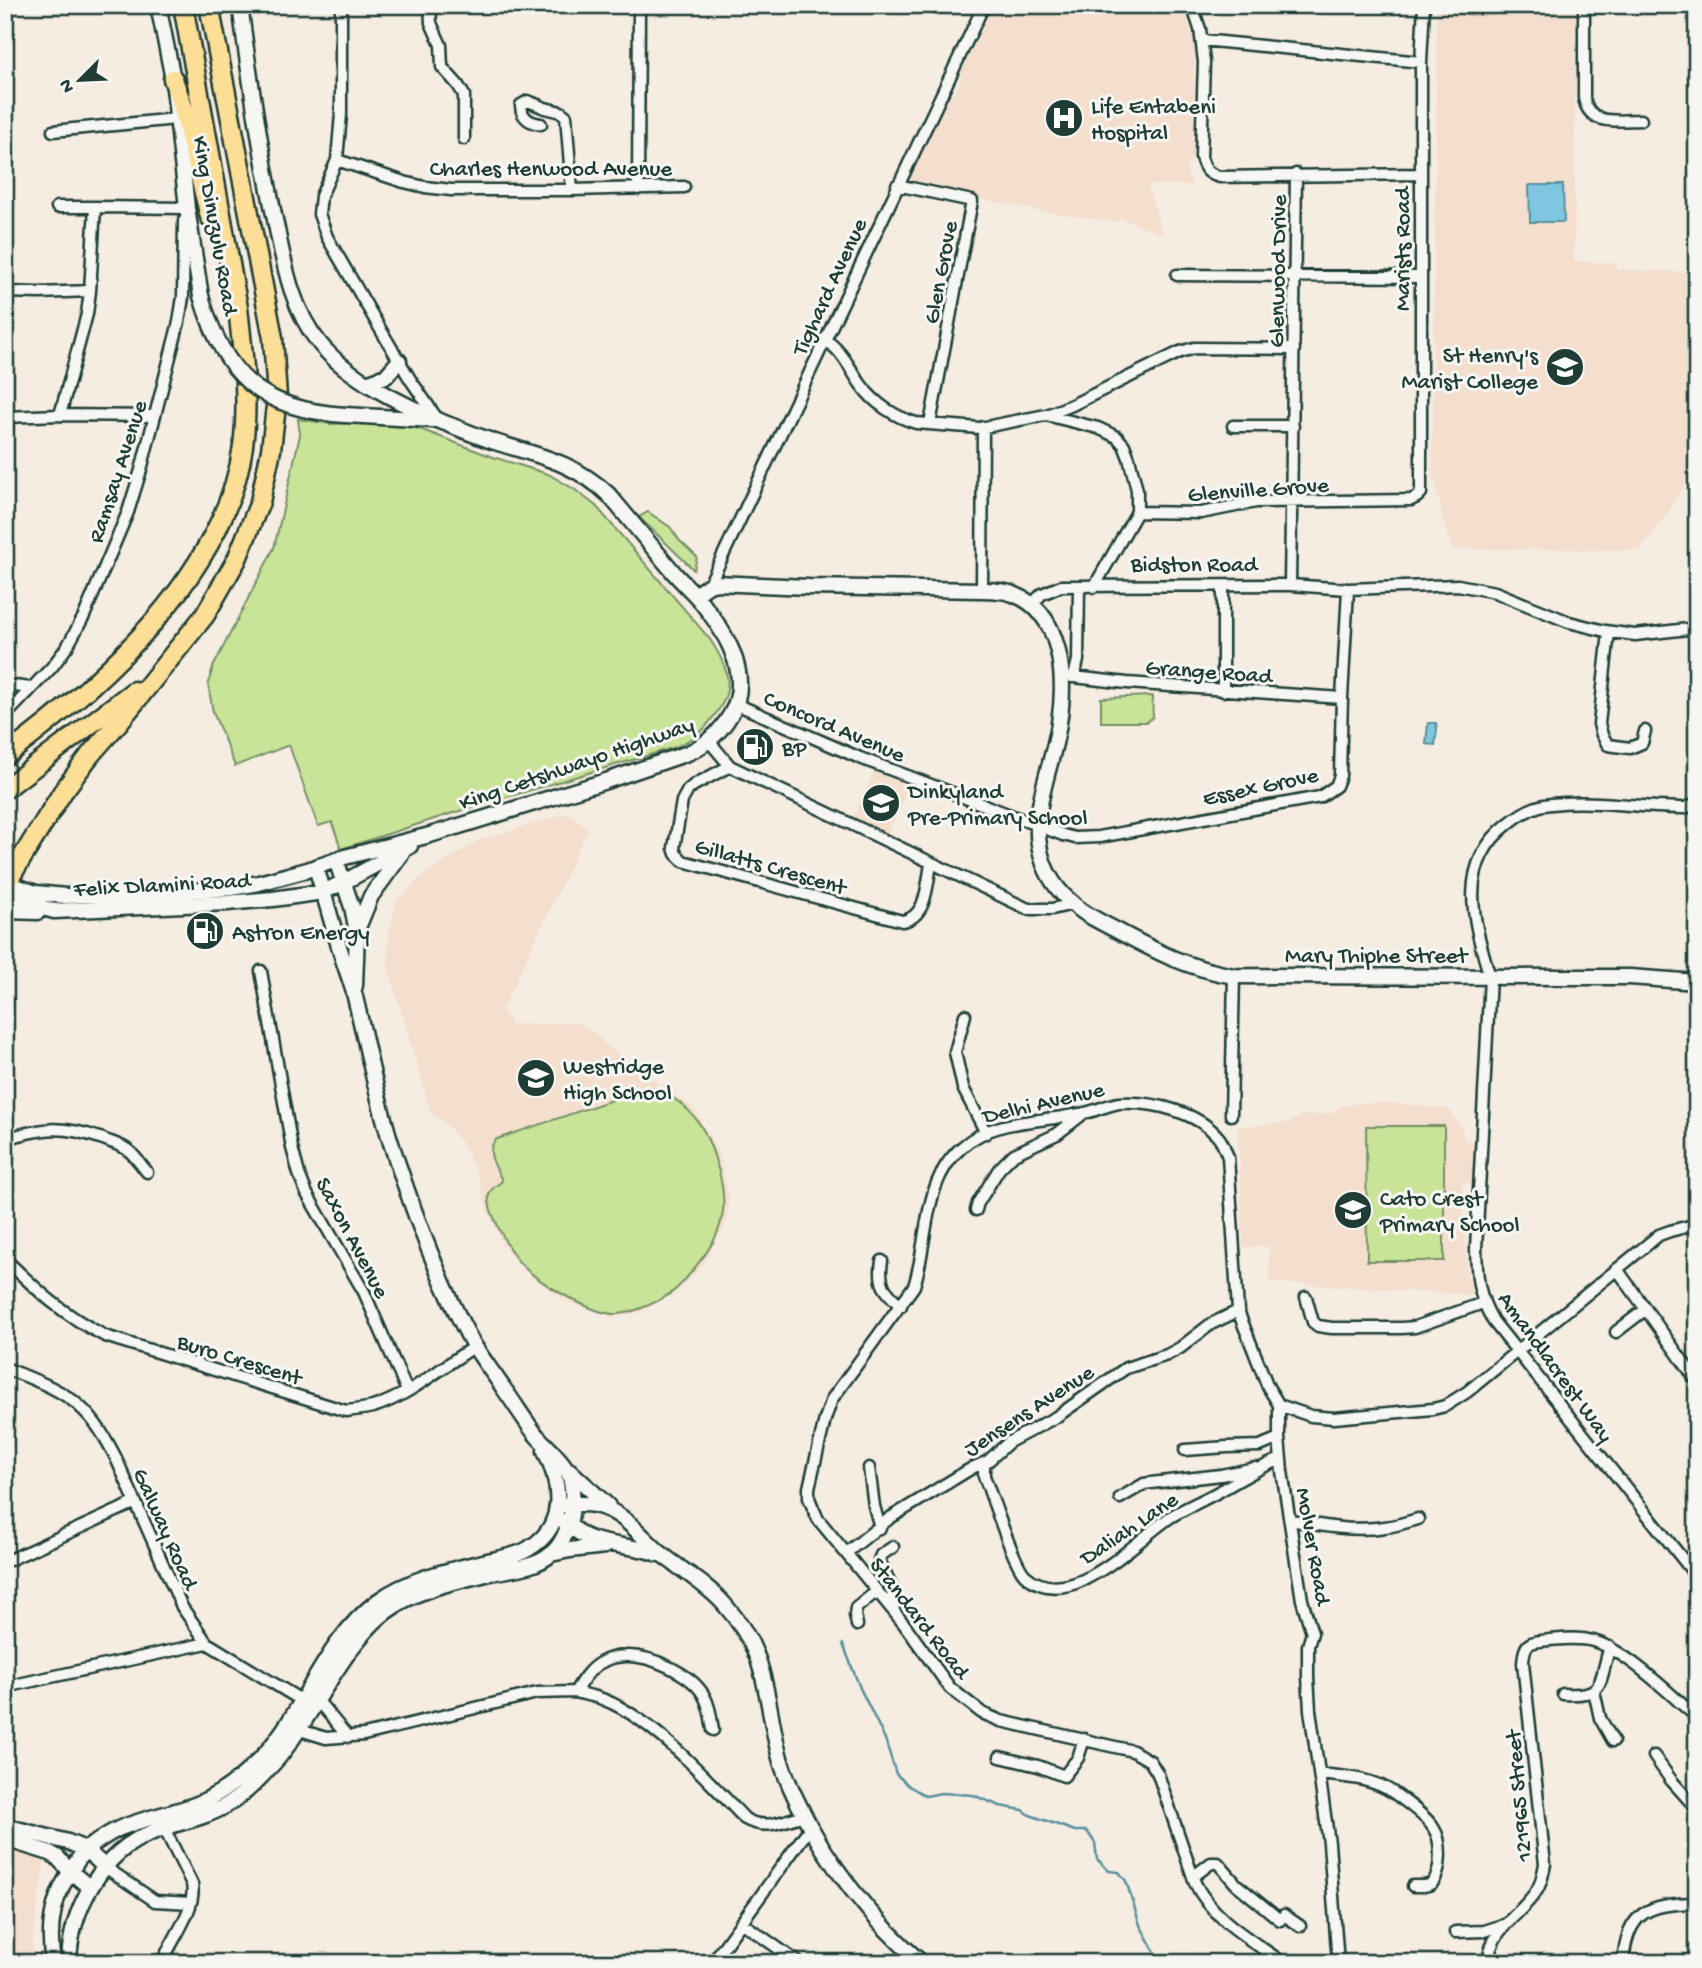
<svg xmlns="http://www.w3.org/2000/svg" width="1702" height="1968" font-family="'Gochi Hand',sans-serif">
	<style>
		.built { fill: #f4dfcf }
		.green { fill: #c9e399; stroke: #749066; stroke-width: 2 }
		.water { fill: #7fc7e0; stroke: #59909b; stroke-width: 2 }
		.lines { fill: none; stroke-linecap: round; stroke-linejoin: round }
		.stream { stroke: #59909b; stroke-width: 2.5 }
		.street-casing { stroke: #1f3d34; stroke-width: 15 }
		.secondary-casing { stroke: #1f3d34; stroke-width: 19 }
		.highway-casing { stroke: #1f3d34; stroke-width: 23 }
		.street { stroke: #f6f6f2; stroke-width: 10 }
		.secondary { stroke: #f6f6f2; stroke-width: 14 }
		.highway { stroke: #fcde96; stroke-width: 18 }
		.secondary-bridge-casing { stroke: #1f3d34; stroke-width: 19; stroke-linecap: butt }
		.secondary-bridge { stroke: #f6f6f2; stroke-width: 14 }
		.labels { text-anchor: middle; stroke-width: 6; stroke-linejoin: round; paint-order: stroke }
		.poi-label { font-size: 23px; fill: #1f3d34; stroke: #f6f6f2; text-anchor: start }
		.street-label { font-size: 23px; fill: #1f3d34; stroke: #f6f6f2 }
	</style>
	<rect width="100%" height="100%" fill="#f5ece2"/>
	<filter id="ink" filterUnits="userSpaceOnUse"><feTurbulence type="fractalNoise" baseFrequency=".0143" numOctaves="2"/><feDisplacementMap in="SourceGraphic" scale="14" xChannelSelector="R" yChannelSelector="G"/><feConvolveMatrix kernelMatrix="1 2 1 2 8 2 1 2 1" color-interpolation-filters="sRGB"/></filter>
	<g filter="url(#ink)">
		<path class="built" d="M994,5H1184L1195,43L1193,158L1186,168L1187,174L1193,185H1148L1162,234L1120,218L1118,222L1044,212L909,184L905,177L916,160L946,93L954,94L960,83L961,72Z
			M1437,5H1547V7L1576,8L1574,261L1617,263L1616,270L1697,272V462L1667,514L1640,550L1452,549L1446,531L1432,469Z
			M874,772L911,786L886,837L852,821Z
			M569,813L588,829L502,1010L511,1024L582,1023L608,1046L694,1109L717,1151L729,1195L727,1222L702,1266L674,1294L637,1313L612,1317L569,1302L537,1281L519,1265L503,1245L487,1209L478,1175L462,1144L449,1127L431,1113L388,966L389,934L396,902L417,880L479,840Z
			M1357,1103H1391L1449,1109L1463,1131V1139L1475,1143V1183L1462,1184L1467,1270L1473,1295L1269,1282V1246L1243,1247L1238,1127L1287,1123L1302,1115L1329,1114L1342,1106Z
			M5,1847L45,1858L32,1943L36,1963H5Z"/>
		<path class="green" d="M298,419L331,424L377,422L420,429L490,456L548,474L574,489L596,506L709,638C730,669 737,691 710,721C707,725 704,730 699,733C693,739 683,743 676,747L453,813L341,849L332,822L318,826L289,745L235,766L213,712L208,684L213,667L274,548L300,435Z
			M648,512L670,527L680,541L697,557L694,570L639,517Z
			M1152,696L1153,717L1147,722H1101V698Z
			M650,1087C659,1089 665,1093 673,1098C698,1114 708,1135 716,1162C729,1201 726,1229 700,1261C692,1271 685,1281 676,1289C662,1301 636,1312 618,1314C594,1316 536,1281 520,1263C510,1252 503,1237 496,1222C492,1214 486,1201 490,1192C493,1187 498,1185 502,1181C497,1168 483,1150 497,1139Z
			M1366,1126H1444V1261H1367Z"/>
		<path class="water" d="M1529,185H1563L1564,222H1530Z
			M1428,723H1436L1437,730L1435,745L1426,744Z"/>
		<g class="lines">
			<path class="stream" d="M843,1644L860,1688L885,1739L896,1774L909,1786L926,1796L941,1793L973,1795L1000,1806L1023,1810L1030,1815L1075,1831H1087L1095,1843L1097,1859L1109,1871L1119,1872L1126,1881L1140,1925L1161,1963"/>
			<defs>
				<path id="street" d="M341,5V114L337,160L321,196L319,214L327,237L382,332L410,379L436,417
					M430,5L431,23L441,45L442,67L458,85L464,95V139
					M1192,5L1200,29L1204,62L1201,157C1204,169 1208,174 1220,177L1421,174
					M1584,5V98C1589,127 1619,120 1641,120
					M1202,40L1421,62
					M541,124C530,123 521,117 521,105L528,101L545,108L561,112L566,116L572,190
					M53,131L176,119
					M337,160L404,182L425,187L451,190H572L684,187
					M897,185L972,201L930,424
					M638,189L639,5
					M57,207H95
					M1177,275L1420,277
					M5,292L39,293L90,291
					M824,339C843,351 849,368 862,386C874,403 895,417 916,423L980,428L1046,415L1098,428L1117,437L1124,445L1129,458L1137,490V512L1094,587
					M60,415L87,314L90,291L95,207L187,208
					M1047,415L1072,405L1180,352L1194,348L1294,349
					M5,417L60,415L155,416
					M1233,426H1293
					M1137,512L1201,513L1256,502L1411,500L1417,497L1421,493V62L1424,5
					M709,585L984,5
					M1290,585L1296,174
					M982,590L983,427
					M1032,604L1042,594L1061,586L1290,585L1348,589L1458,585L1495,592L1569,622L1605,631L1635,635L1697,628
					M1609,632L1599,724L1602,735L1608,745L1630,748L1642,743L1645,731
					M1071,677H1074L1078,660L1079,586
					M1074,677L1127,683L1342,698
					M5,685L31,688
					M1223,691V586
					M736,704L860,758L1063,835L1075,838L1099,837L1320,797L1336,786L1340,776L1342,698L1348,589
					M5,716L52,667L67,647L84,616L128,512L141,470L179,322L183,297L184,221
					M709,741L730,766L1028,909H1052L1073,904
					M730,766L694,785L688,790L682,801L674,848L676,854L683,861L902,921C927,918 927,884 931,864
					M1697,803L1685,808C1641,808 1595,799 1551,804C1535,805 1520,814 1508,824C1455,865 1474,923 1490,977L1476,1249C1477,1278 1478,1295 1493,1321L1697,1577
					M261,971L292,1148L299,1174L307,1194L364,1292L407,1391
					M965,1015L955,1052L963,1088L986,1133
					M1231,1115L1234,976
					M5,1139C45,1127 63,1125 103,1139C112,1143 122,1145 129,1151C136,1157 141,1165 147,1172
					M976,1210L978,1203L999,1169L1014,1154L1057,1134L1084,1113
					M5,1259C39,1292 62,1314 105,1336L346,1411C355,1410 364,1409 373,1407C411,1395 441,1367 474,1347
					M882,1261C878,1285 885,1291 901,1306
					M1617,1269L1697,1381
					M1306,1297L1313,1322L1318,1326L1332,1328H1402L1415,1327L1483,1303
					M1616,1332L1646,1309
					M5,1368C64,1391 87,1400 116,1458L182,1607L207,1643L301,1700
					M1279,1405L1311,1416L1334,1418L1433,1409L1445,1406L1467,1392L1659,1235L1670,1231L1697,1224
					M1185,1450L1227,1447L1260,1446L1279,1438
					M984,1463V1476C992,1496 1013,1563 1025,1575C1071,1616 1136,1539 1172,1516C1187,1507 1204,1500 1220,1491C1240,1480 1259,1467 1281,1459
					M869,1468L874,1506L880,1528
					M1120,1498L1144,1484L1151,1483L1221,1475L1255,1468
					M1291,1520C1321,1526 1355,1532 1385,1527C1396,1526 1407,1522 1418,1519
					M893,1547L881,1555L879,1560L892,1587L894,1611
					M846,1553L890,1518L972,1468L988,1461L1009,1442L1056,1417L1126,1368L1167,1355L1180,1348L1211,1324L1238,1311
					M5,1562L134,1503
					M857,1625L855,1615L856,1608L877,1591
					M5,1687L207,1643
					M1594,1691L1600,1718L1613,1741
					M575,1692C582,1694 589,1695 596,1697C647,1712 708,1780 745,1819C766,1831 783,1821 804,1815
					M1563,1694C1607,1697 1598,1682 1610,1647
					M318,1701L348,1737
					M300,1730L326,1738L364,1735L537,1693L575,1692C581,1682 589,1669 600,1663C607,1659 617,1656 626,1656C650,1655 690,1673 703,1694C710,1705 711,1718 713,1730
					M1654,1756L1671,1780L1697,1809
					M1000,1757L1038,1766L1064,1776L1078,1758L1084,1739
					M1320,1774C1346,1777 1372,1778 1394,1793C1405,1801 1428,1817 1434,1829C1442,1841 1442,1870 1433,1882C1429,1887 1419,1886 1413,1886
					M105,1867L155,1901L191,1903
					M1194,1876L1211,1863H1218L1236,1884L1280,1920L1284,1915L1300,1926
					M741,1922L799,1963
					M1455,1932L1484,1931L1503,1925
					M162,1963C171,1940 197,1909 192,1884L164,1828
					M712,1963L811,1826
					M1283,1963C1252,1940 1213,1920 1195,1883L1158,1774L1150,1761L1133,1751L1001,1721L982,1713L950,1688L904,1624L818,1519L813,1508L809,1498V1488L825,1419L832,1399L914,1286C929,1240 922,1181 962,1147C990,1122 1028,1122 1063,1117C1072,1115 1081,1114 1089,1112C1100,1109 1110,1104 1120,1103C1152,1101 1198,1112 1219,1138C1223,1143 1225,1150 1228,1157L1238,1311L1268,1387L1279,1405V1438L1282,1471L1302,1600L1312,1633L1308,1646V1677L1310,1710L1329,1843L1338,1963
					M1488,1963C1491,1926 1520,1917 1537,1890C1542,1882 1543,1873 1545,1864L1523,1663C1524,1641 1530,1642 1550,1640C1564,1639 1579,1637 1593,1641C1626,1650 1669,1694 1697,1717
					M1623,1963C1627,1910 1649,1904 1697,1903"/>
				<path id="secondary" d="M158,5L173,79L187,208L201,296
					M366,383L386,376L399,361
					M345,415L433,420
					M695,595L709,585L716,583L809,587L982,590C992,590 1003,590 1013,594C1063,612 1066,679 1059,723C1053,767 1028,813 1042,858C1047,875 1058,891 1071,902C1083,914 1101,922 1116,930C1157,952 1187,968 1234,976L1561,977H1630L1697,982
					M336,860L352,907L357,932L355,986
					M5,882L36,893L65,896L178,892L231,888L259,883L307,870L345,857L430,835L606,781L688,753C707,744 720,733 731,714C754,674 723,628 697,597C690,589 682,582 675,574C653,548 631,521 609,495C574,462 539,456 495,442C476,436 458,428 440,421C400,403 348,378 320,344C289,306 283,256 273,210C259,142 249,74 240,5
					M5,897L54,911L227,903L273,899L323,892L344,882L410,846
					M5,911L38,912
					M357,930L371,896L401,855
					M569,1470L608,1506
					M563,1505C573,1504 584,1503 594,1505C620,1509 639,1534 658,1551C679,1569 706,1583 724,1604C768,1653 764,1691 778,1750C782,1769 790,1787 799,1805C826,1862 873,1922 922,1963
					M563,1521C571,1526 578,1533 586,1537C609,1547 635,1545 658,1554
					M551,1554L570,1550L605,1546
					M5,1826L68,1842L85,1849L105,1867
					M5,1839L50,1853L57,1857L70,1871L89,1887
					M53,1963C47,1924 53,1895 76,1863C79,1859 82,1853 85,1850C89,1846 94,1844 98,1841C104,1837 110,1833 116,1830C142,1818 171,1814 197,1804C217,1796 234,1784 250,1769C303,1722 320,1644 378,1601C410,1578 450,1570 487,1561C500,1558 517,1556 528,1549C566,1527 562,1486 545,1451
					M69,1963C70,1910 102,1851 153,1832C177,1822 204,1819 227,1805C247,1793 264,1774 279,1757C316,1712 347,1634 396,1605C425,1587 458,1581 490,1573C510,1569 536,1568 551,1554C565,1542 572,1520 572,1502C573,1491 572,1477 565,1467C558,1456 546,1446 537,1436C525,1421 515,1404 504,1389C492,1371 478,1354 468,1335C436,1275 412,1208 391,1143C376,1095 367,1046 355,997C352,983 346,970 342,956C333,927 325,897 316,867"/>
				<path id="highway" d="M173,79L183,107L210,217
					M5,756C102,684 226,572 243,446C249,400 243,353 238,308L183,5
					M5,789L134,691
					M5,882L12,874L62,793L90,755L118,723L205,615L237,559L260,502L271,450L277,397L273,338L209,5"/>
			</defs>
			<use href="#street" class="street-casing"/>
			<use href="#secondary" class="secondary-casing"/>
			<use href="#highway" class="highway-casing"/>
			<use href="#street" class="street"/>
			<use href="#secondary" class="secondary"/>
			<use href="#highway" class="highway"/>
			<defs>
				<path id="secondary-bridge" d="M201,296C224,376 261,410 345,415"/>
			</defs>
			<use href="#secondary-bridge" class="secondary-bridge-casing"/>
			<use href="#secondary-bridge" class="secondary-bridge"/>
		</g>
	</g>
	<defs>
		<symbol id="hospital-disc" viewBox="-11 -11 22 22"><circle r="9.5" fill="#1f3d34" stroke="#f6f6f2"/><path d="M-5-5h3v3.5h4V-5h3V5h-3V1.5h-4V5h-3Z" fill="#fff"/></symbol>
		<symbol id="school-disc" viewBox="-11 -11 22 22"><circle r="9.5" fill="#1f3d34" stroke="#f6f6f2"/><path d="M0-5L7-2L0 1L-7-2ZM-4 1L0 2.5L4 1V4Q0 6-4 4Z" fill="#fff"/></symbol>
		<symbol id="fuel-disc" viewBox="-11 -11 22 22"><circle r="9.5" fill="#1f3d34" stroke="#f6f6f2"/><path d="M-5.5-6h7V0h2V4h1.3V-2.5L3-4.5l.8-.8L6-3V5H2.5V1h-1V6h-7ZM-4.2-4.7v3.2H.2V-4.7Z" fill="#fff"/></symbol>
	</defs>
	<g fill-rule="evenodd">
		<use href="#hospital-disc" x="1042" y="96" width="44" height="44"/>
		<use href="#school-disc" x="1543" y="345" width="44" height="44"/>
		<use href="#fuel-disc" x="733" y="725" width="44" height="44"/>
		<use href="#school-disc" x="859" y="781" width="44" height="44"/>
		<use href="#fuel-disc" x="183" y="909" width="44" height="44"/>
		<use href="#school-disc" x="514" y="1056" width="44" height="44"/>
		<use href="#school-disc" x="1331" y="1188" width="44" height="44"/>
	</g>
	<g class="labels">
		<g class="poi-label">
			<text x="1091" y="113">Life Entabeni<tspan x="1091" dy="26">Hospital</tspan></text>
			<text x="1538" y="362" text-anchor="end">St Henry's<tspan x="1538" dy="26">Marist College</tspan></text>
			<text x="782" y="755">BP</text>
			<text x="908" y="798">Dinkyland<tspan x="908" dy="26">Pre-Primary School</tspan></text>
			<text x="232" y="939">Astron Energy</text>
			<text x="563" y="1073">Westridge<tspan x="563" dy="26">High School</tspan></text>
			<text x="1380" y="1205">Cato Crest<tspan x="1380" dy="26">Primary School</tspan></text>
		</g>
		<g class="street-label">
			<text x="551" y="175">Charles Henwood Avenue</text>
			<text transform="translate(217 225) rotate(80)" y="8">King Dinuzulu Road</text>
			<text transform="translate(1401 249) rotate(-90)" y="8">Marists Road</text>
			<text transform="translate(1276 271) rotate(-89)" y="8">Glenwood Drive</text>
			<text transform="translate(939 272) rotate(-79)" y="8">Glen Grove</text>
			<text transform="translate(828 286) rotate(-65)" y="8">Tighard Avenue</text>
			<text transform="translate(116 471) rotate(-72)" y="8">Ramsay Avenue</text>
			<text transform="translate(1258 488) rotate(-4)" y="8">Glenville Grove</text>
			<text x="1194" y="571">Bidston Road</text>
			<text transform="translate(1209 670) rotate(4)" y="8">Grange Road</text>
			<text transform="translate(835 725) rotate(23)" y="8">Concord Avenue</text>
			<text transform="translate(576 762) rotate(-19)" y="8">King Cetshwayo Highway</text>
			<text transform="translate(1260 785) rotate(-12)" y="8">Essex Grove</text>
			<text transform="translate(771 865) rotate(16)" y="8">Gillatts Crescent</text>
			<text transform="translate(162 883) rotate(-3)" y="8">Felix Dlamini Road</text>
			<text x="1376" y="962">Mary Thiphe Street</text>
			<text transform="translate(1043 1101) rotate(-13)" y="8">Delhi Avenue</text>
			<text transform="translate(354 1237) rotate(62)" y="8">Saxon Avenue</text>
			<text transform="translate(240 1358) rotate(17)" y="8">Buro Crescent</text>
			<text transform="translate(1557 1366) rotate(54)" y="8">Amandlacrest Way</text>
			<text transform="translate(1028 1409) rotate(-33)" y="8">Jensens Avenue</text>
			<text transform="translate(1128 1527) rotate(-34)" y="8">Daliah Lane</text>
			<text transform="translate(167 1528) rotate(66)" y="8">Galway Road</text>
			<text transform="translate(1315 1546) rotate(80)" y="8">Molver Road</text>
			<text transform="translate(921 1617) rotate(52)" y="8">Standard Road</text>
			<text transform="translate(1517 1796) rotate(-95)" y="8">121965 Street</text>
		</g>
	</g>
	<rect width="1702" height="1968" fill="none" stroke="#f6f6f2" stroke-width="28"/>
	<rect x="14" y="14" width="1674" height="1940" fill="none" stroke="#1f3d34" stroke-width="2.5" filter="url(#ink)"/>
	<g transform="translate(80 80) rotate(246)" stroke="#f6f6f2" stroke-width="5" paint-order="stroke">
	<path d="M0-5L12 26L0 18L-12 26Z" fill="#1f3d34"/>
	<text y="-10" font-size="19" font-weight="bold" text-anchor="middle" fill="#1f3d34">N</text>
	</g>
</svg>
